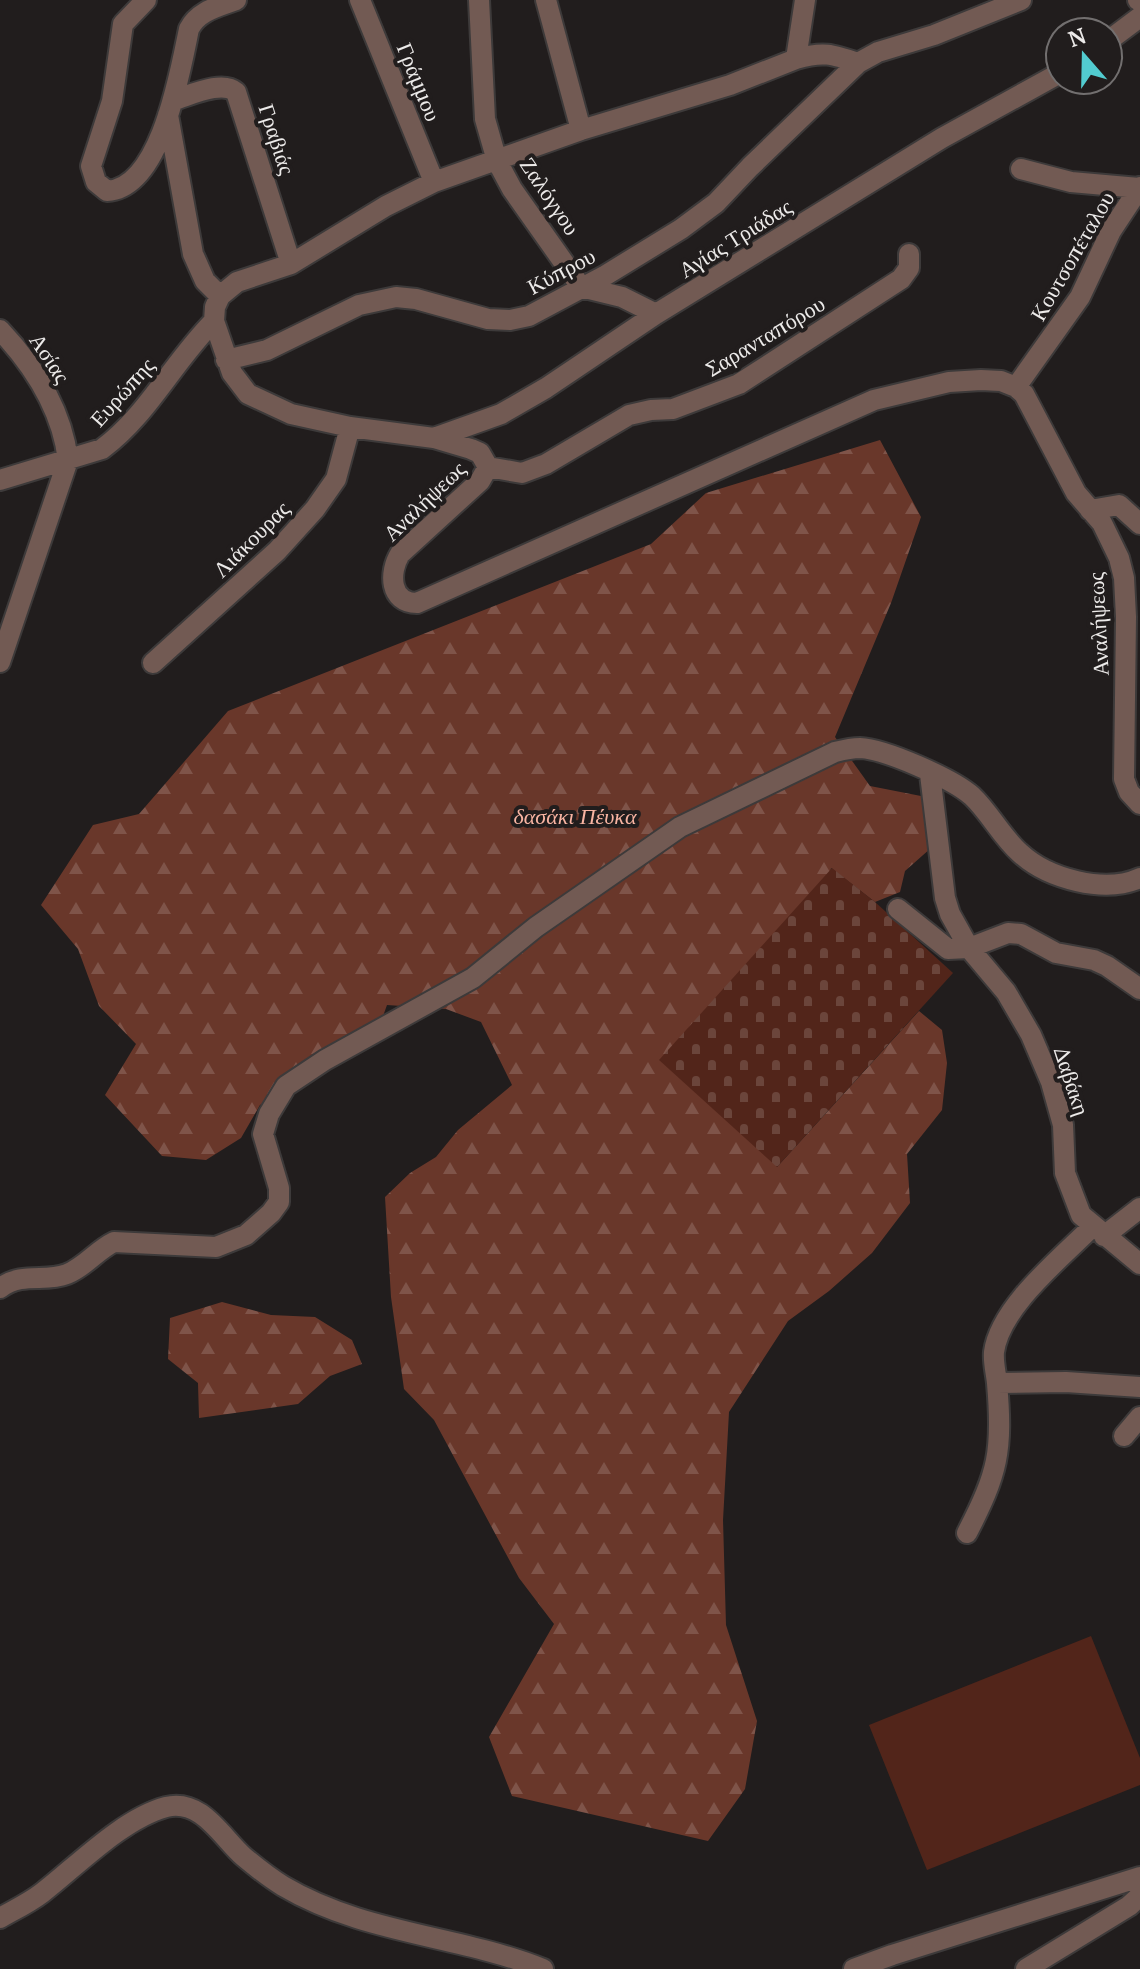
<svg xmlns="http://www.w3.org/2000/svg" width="1140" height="1969" font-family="'PT Serif',serif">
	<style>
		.grass { fill: #52251a }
		.forest { fill: url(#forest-firs) }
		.cemetery { fill: url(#cemetery-stones) }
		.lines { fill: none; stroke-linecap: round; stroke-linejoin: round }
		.minor-casing { stroke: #3d3a3a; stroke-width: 24 }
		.minor { stroke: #725a53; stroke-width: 20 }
		.labels { text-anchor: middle; stroke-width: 8; stroke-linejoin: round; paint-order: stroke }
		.street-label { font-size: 22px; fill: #eceae9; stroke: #211d1d }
		.park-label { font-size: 22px; font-style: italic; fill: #f8b4a2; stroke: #211d1d }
	</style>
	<defs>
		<pattern id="forest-firs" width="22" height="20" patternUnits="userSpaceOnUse" patternTransform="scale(2)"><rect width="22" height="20" fill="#69372a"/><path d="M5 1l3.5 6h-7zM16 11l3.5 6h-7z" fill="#7f5449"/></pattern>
		<pattern id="cemetery-stones" width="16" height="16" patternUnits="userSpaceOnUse" patternTransform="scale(2)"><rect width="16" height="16" fill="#52251a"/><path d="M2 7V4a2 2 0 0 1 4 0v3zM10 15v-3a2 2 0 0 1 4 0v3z" fill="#6b453b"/></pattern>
	</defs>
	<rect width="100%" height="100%" fill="#211d1d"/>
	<path class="grass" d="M1091,1636L1140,1758V1785L927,1870L869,1725Z"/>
	<path class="forest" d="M880,440L921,517L891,603L835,737L870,786L926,797L931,848L905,871L900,892L875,902L831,868L777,1167L919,1011L942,1030L947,1063L942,1110L907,1154L910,1203L872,1253L829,1291L788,1321L729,1412L723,1520L726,1625L757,1721L745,1789L708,1841L512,1796L489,1737L554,1624L519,1578L434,1420L404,1389L391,1297L385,1197L410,1173L436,1157L458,1130L512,1085L481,1022L446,1009L387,1005L374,1041L328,1071L260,1105L241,1138L206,1160L162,1156L105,1095L136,1044L99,1006L78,949L41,905L93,825L139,814L228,711L651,544L706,493Z
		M222,1302L271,1315L315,1317L352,1340L362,1364L330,1376L298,1404L199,1418L198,1383L168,1359L170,1318Z"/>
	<path class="cemetery" d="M832,868L875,902L953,973L777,1167L659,1060Z"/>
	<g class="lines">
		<defs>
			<path id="minor" d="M146,0L123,24L112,101L91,166L96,182L107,191C161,188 180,72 189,29C198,11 217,7 236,0
				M360,0L434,182
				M479,0L485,119L497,161L512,189L581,287L622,297L656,314
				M546,0L581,130
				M805,0L796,59L730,85L581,130L434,182L386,206L291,264L237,282L220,296L215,307L214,321L232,373L248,394L291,414L350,427L434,438L471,449L480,453L488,467L480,481L400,554C389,572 389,603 417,603L874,400L949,382L981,380L1001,381L1016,387L1024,394L1076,493L1102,523L1119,558L1124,578L1126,617L1124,779L1129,792L1140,804
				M1138,0L1140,1
				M1108,41L1140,17
				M796,59C823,51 832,54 858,63L878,52L934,35L1021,0
				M174,100C191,95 222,80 236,92L291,264
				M168,115L193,254L205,281L220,296
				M1021,169L1071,182L1139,188
				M0,330C34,366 62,411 68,460L0,662
				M226,360L267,350L359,305L396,297L416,299L488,319L510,320L529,316L606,275L681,229L716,203L750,167L858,63
				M1016,387L1080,297L1111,231L1140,187
				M434,438L501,414L546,388L656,314L942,138L1060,73
				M488,467L522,473L546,464L629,415L651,410L673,409L739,384L901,279L909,268V254
				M0,480L102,449C148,415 173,362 214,321
				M1090,510L1119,505L1140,524
				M153,663L277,551L315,509L336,479L350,427
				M930,774L945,898L950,914L969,948L1006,992L1031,1035L1051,1082L1063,1125L1065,1173L1081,1215L1140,1264
				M898,909L948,949L969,948L1008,933L1021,934L1056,953L1094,960L1107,966L1140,989
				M1092,1227C1061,1258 1000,1307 994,1352C993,1362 996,1373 997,1383L1066,1382L1140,1387
				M1104,1236L1140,1208
				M0,1288C24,1271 44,1283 67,1274C85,1267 97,1250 114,1242L216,1247L246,1235L271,1213L279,1202V1188L263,1134L269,1114L286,1086L325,1060L473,978L536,927L680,827L835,752C843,750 852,748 860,748C885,749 953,779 972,796C990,813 1001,836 1020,853C1048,879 1105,894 1140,878
				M1124,1436L1140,1417
				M967,1533C998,1473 1003,1451 997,1383
				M0,1918C14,1910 29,1903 42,1893C77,1866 122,1819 166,1807C202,1798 222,1838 244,1857C256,1867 270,1878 283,1886C364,1934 458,1935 543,1969
				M854,1969L892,1955L1140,1877
				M1026,1969L1129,1906L1140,1896"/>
		</defs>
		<use href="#minor" class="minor-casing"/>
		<use href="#minor" class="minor"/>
	</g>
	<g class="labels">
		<g class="street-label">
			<text transform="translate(419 82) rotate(68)" y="8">Γράμμου</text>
			<text transform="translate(277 139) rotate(72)" y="8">Γραβιάς</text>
			<text transform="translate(550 196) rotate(56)" y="8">Ζαλόγγου</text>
			<text transform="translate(735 238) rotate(-32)" y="8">Αγίας Τριάδας</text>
			<text transform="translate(1072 256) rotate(-60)" y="8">Κουτσοπέταλου</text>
			<text transform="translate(561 271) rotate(-28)" y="8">Κύπρου</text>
			<text transform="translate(765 336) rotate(-31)" y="8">Σαρανταπόρου</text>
			<text transform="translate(50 358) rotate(57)" y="8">Ασίας</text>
			<text transform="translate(122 392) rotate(-48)" y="8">Ευρώπης</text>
			<text transform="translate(424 501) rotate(-44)" y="8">Αναλήψεως</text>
			<text transform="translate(251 539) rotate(-45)" y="8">Λιάκουρας</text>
			<text transform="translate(1098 624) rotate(-93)" y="8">Αναλήψεως</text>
			<text transform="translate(1072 1081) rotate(72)" y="8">Δαβάκη</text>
		</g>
		<g class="park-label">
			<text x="575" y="824">δασάκι Πέυκα</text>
		</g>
	</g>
	<g transform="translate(1084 56) rotate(340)"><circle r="38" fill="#211d1d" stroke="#726f6f" stroke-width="2"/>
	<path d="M0-6L14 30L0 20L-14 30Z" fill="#52ccd0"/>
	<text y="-12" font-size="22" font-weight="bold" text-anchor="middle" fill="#eceae9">N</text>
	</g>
</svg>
